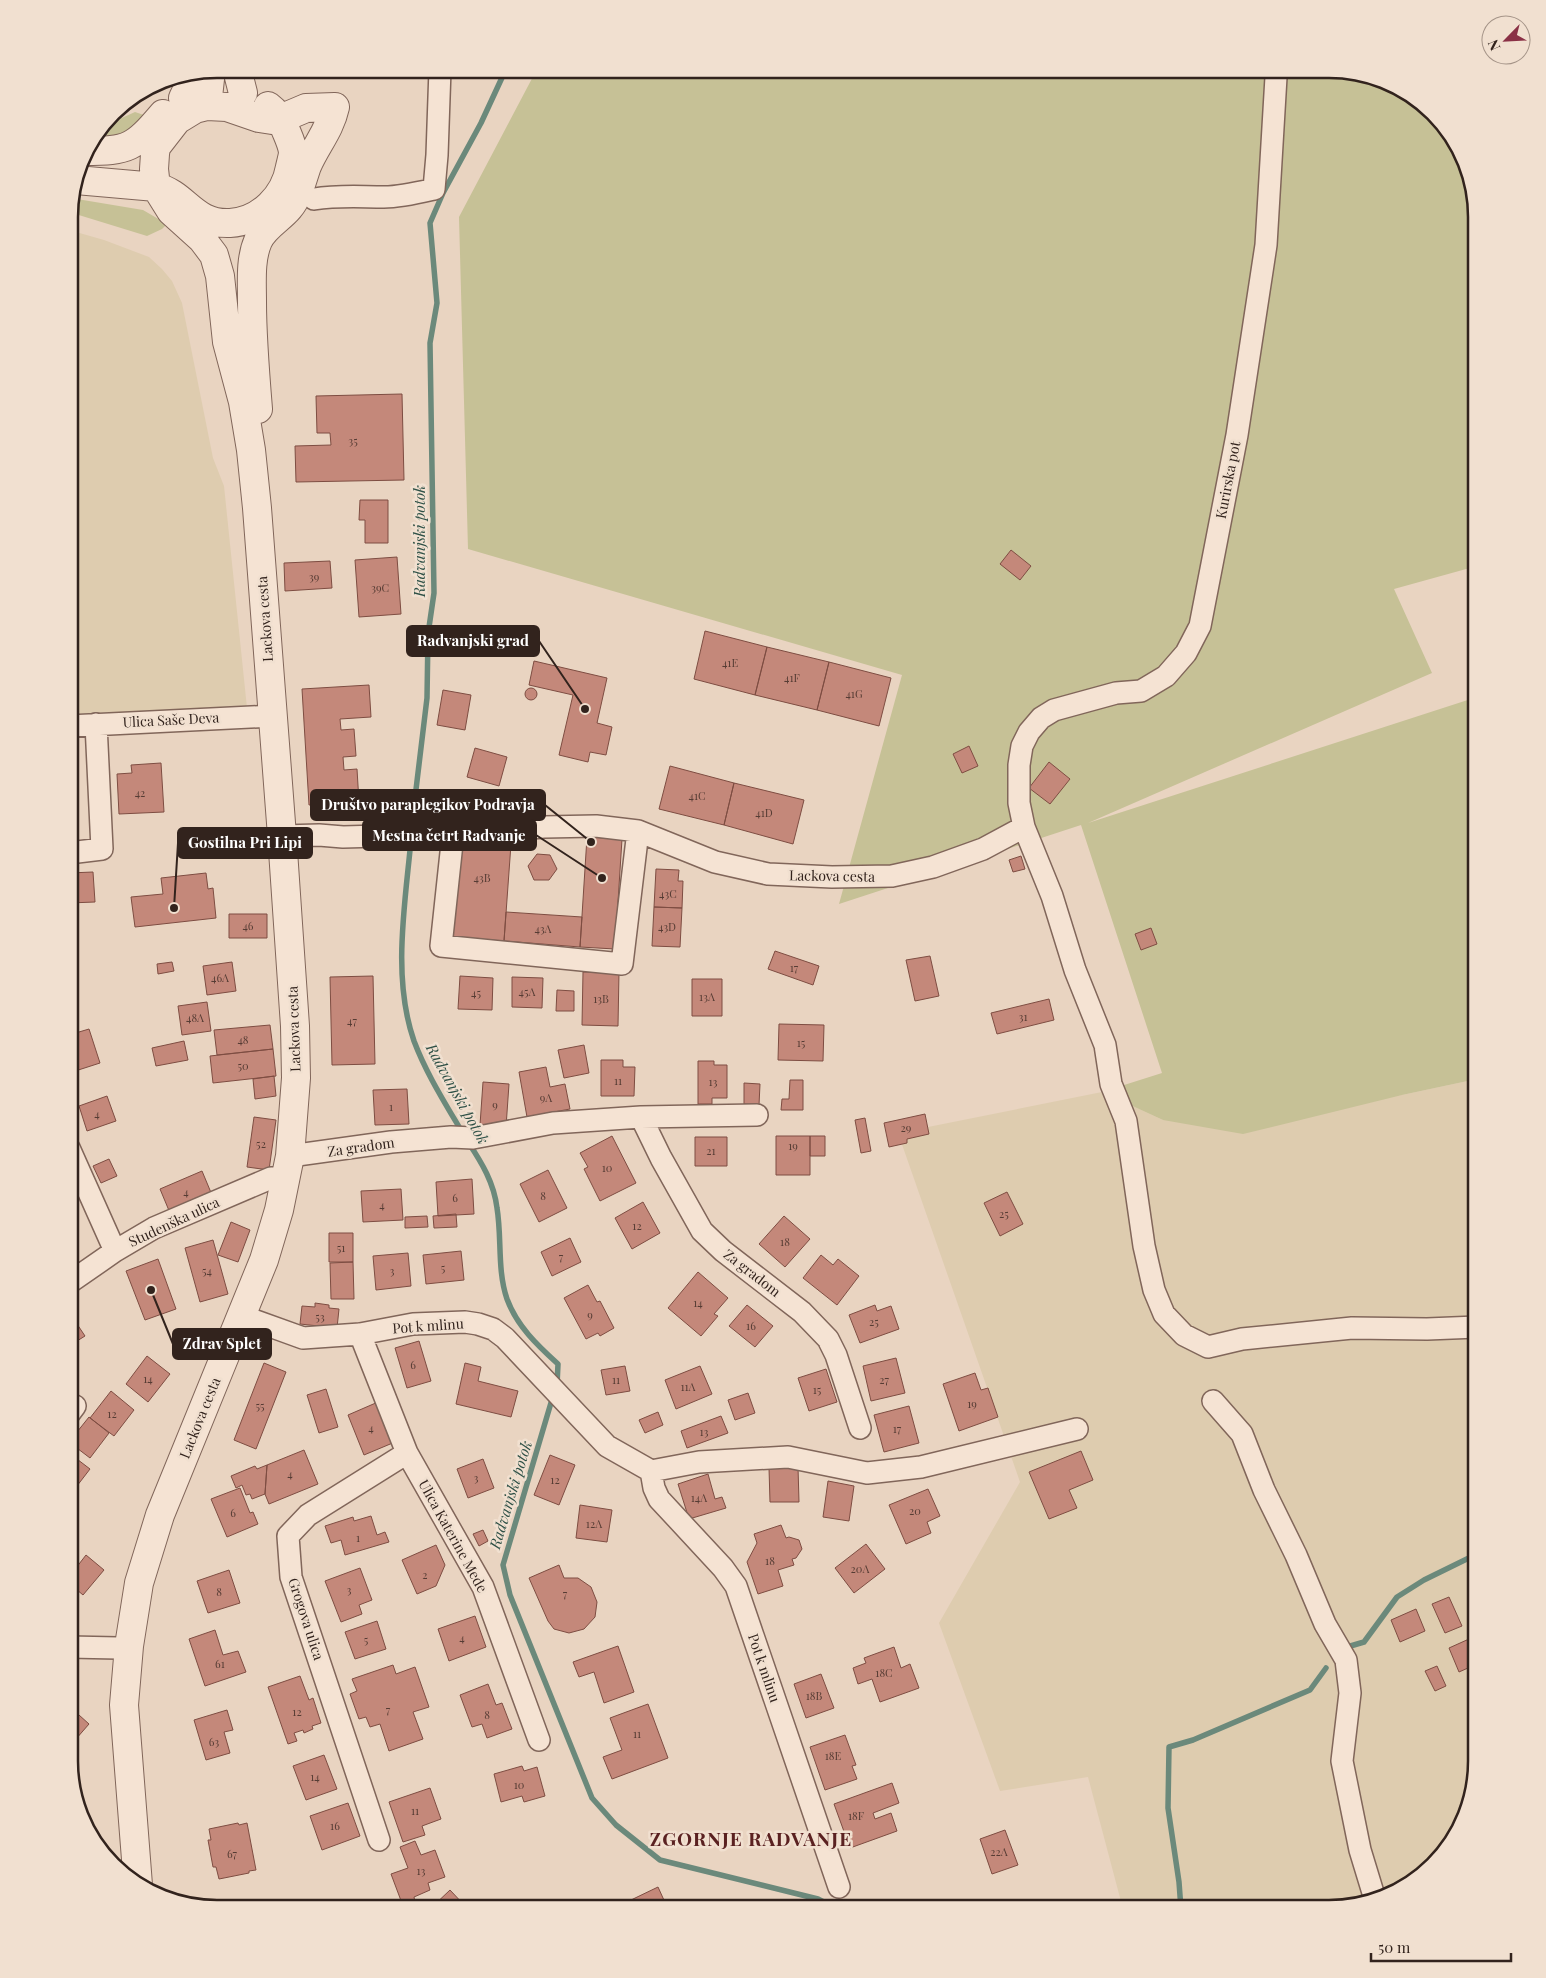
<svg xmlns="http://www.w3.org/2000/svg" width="1546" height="1978" font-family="'Playfair Display',serif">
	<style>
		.farmland { fill: #deccaf }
		.green { fill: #c6c196 }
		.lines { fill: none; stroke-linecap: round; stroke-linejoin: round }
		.stream { stroke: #6b897b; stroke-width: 5.5 }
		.building { fill: #c4887a; stroke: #7e4d42 }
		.minor-casing { stroke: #81665a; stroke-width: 24 }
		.tertiary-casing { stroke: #81665a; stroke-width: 30 }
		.minor { stroke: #f5e3d3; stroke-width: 21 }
		.tertiary { stroke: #f5e3d3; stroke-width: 28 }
		.labels { text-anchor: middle; stroke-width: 5; stroke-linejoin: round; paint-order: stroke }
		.number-label { font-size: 11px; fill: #563c34 }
		.street-label { font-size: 14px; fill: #32231d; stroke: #f1e0d0 }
		.water-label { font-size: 15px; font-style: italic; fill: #2e5046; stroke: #f1e0d0 }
		.district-label { font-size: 19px; font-weight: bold; letter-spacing: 1px; fill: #5a2121; stroke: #f1e0d0 }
		.rim { fill: none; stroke: #32231d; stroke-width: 2.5 }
		.leader { fill: none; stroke: #32231d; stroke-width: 2 }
		.callout-dot { fill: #32231d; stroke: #f1e0d0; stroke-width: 2 }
		.callout { fill: #32231d; stroke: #32231d; stroke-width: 2 }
		.callout-label { font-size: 15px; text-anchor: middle; font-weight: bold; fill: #fff }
	</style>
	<rect width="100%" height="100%" fill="#e9d4c1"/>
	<path class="farmland" d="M69,230L104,240L149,257L162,269L172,281L182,303L213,458L224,486L247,708L69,717Z
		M1477,1079V1762L1458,1835L1411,1884L1330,1909H1123L1088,1777L1000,1791L939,1623L1020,1482L898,1133L1102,1092L1163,1120L1402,1095Z"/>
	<path class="green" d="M537,69H1339L1404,89L1452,135L1472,178L1477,217V566L1394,589L1432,673L1088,823L1477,697V977L1468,980L1477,1000V1079L1402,1095L1243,1134L1163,1120L1102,1092L1162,1073L1081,825L839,904L902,675L468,549L459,217Z
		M135,112L144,115L135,130L88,145L104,126Z
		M71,198L143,210L167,224L162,229L147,236L69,212Z"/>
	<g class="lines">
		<path class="stream" d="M411,831L427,698L428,634L434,593L430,343L437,303L430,223L443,193L481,123L506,69
			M411,840C405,905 392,978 414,1041C426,1073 445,1103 462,1132
			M468,1142C482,1163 494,1183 497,1208C502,1238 497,1270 507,1299C517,1326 537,1345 558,1364L557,1385
			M553,1396L503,1565L510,1595L592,1798L616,1825L660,1860L818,1899L837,1909
			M1347,1647L1364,1642L1397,1597L1424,1580L1477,1554
			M1181,1909L1179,1882L1168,1808L1169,1747L1193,1740L1310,1690L1326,1668"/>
	</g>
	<path class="building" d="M402,394L404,480L296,482L295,446L331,445L330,433H317L316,396Z
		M360,500H388V543H365V520H359Z
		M1011,550L1031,566L1020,580L1000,564Z
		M397,557L401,614L359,617L355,560Z
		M330,561L332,588L285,591L284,563Z
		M705,631L767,647L755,695L694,679Z
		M767,647L829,662L817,710L755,695Z
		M534,661L607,678L597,723L612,727L606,755L590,752L588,762L559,755L573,695L529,685Z
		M829,662L891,678L879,726L817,710Z
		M369,685L371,717L340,719L341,730L354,729L356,756L343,757L344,770L357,769L359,802L309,805L302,689Z
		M525 694a6 6 0 1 1 12 0a6 6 0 1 1-12 0Z
		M443,690L471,695L465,730L437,725Z
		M969,746L978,766L962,773L953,754Z
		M475,748L507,757L499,786L467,777Z
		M1049,762L1070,779L1050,804L1029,788Z
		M161,763L164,812L119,814L117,774L132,773L131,765Z
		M670,766L734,783L724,825L659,809Z
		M734,783L804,800L793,844L724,825Z
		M587,837L622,839L615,949L580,947Z
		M458,840L511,844L504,941L451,937Z
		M537,854L550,855L557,869L549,880H534L528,866Z
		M1021,856L1025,869L1013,872L1009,860Z
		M656,869L679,870L678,881H683L682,908L654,907Z
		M93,872L95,902L69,903V873Z
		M206,873L208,889L213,888L216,918L135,927L131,897L163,894L161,878Z
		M654,907L682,908L680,947L652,946Z
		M506,912L582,917L580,947L504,941Z
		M229,914H267V938H229Z
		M1151,928L1157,944L1141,950L1135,934Z
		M775,951L819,966L813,985L768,969Z
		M930,956L939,996L915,1001L906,960Z
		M172,962L174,971L158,974L157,964Z
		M232,962L236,991L207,995L203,966Z
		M583,972H619L618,1026L582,1025Z
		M373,976L375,1064L332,1065L330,977Z
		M460,976L493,978L492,1010L458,1009Z
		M512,977L543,978L542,1008L512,1007Z
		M692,979H722V1016H692Z
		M557,990L574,991V1011H556Z
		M1049,999L1054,1020L997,1034L991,1013Z
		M207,1002L211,1031L182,1035L178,1006Z
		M779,1024L824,1025L823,1061L778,1060Z
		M270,1025L273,1049L217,1055L214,1030Z
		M89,1029L100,1063L69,1073V1035Z
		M184,1041L188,1060L156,1066L152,1048Z
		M584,1045L589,1073L564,1078L558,1050Z
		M273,1049L276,1076L213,1083L210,1056Z
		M601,1060H623V1067H635L634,1096H601Z
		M698,1061H714V1065H727V1098H712V1104H698Z
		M546,1067L550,1087L565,1084L570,1109L527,1117L519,1072Z
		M274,1076L276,1096L255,1099L253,1079Z
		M790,1080H803V1110H781L782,1099H789Z
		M483,1082L509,1084L506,1127L480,1125Z
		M744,1083L760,1084L759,1105L744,1104Z
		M407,1089L409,1124L375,1125L373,1090Z
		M107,1096L116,1121L87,1131L79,1106Z
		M925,1114L929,1134L907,1139V1143L889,1147L884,1123Z
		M254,1117L276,1120L269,1170L247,1167Z
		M865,1118L871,1151L861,1153L855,1120Z
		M612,1136L636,1183L600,1201L584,1169L588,1167L580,1153Z
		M776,1136H810V1175H776Z
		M810,1136H825V1156H810Z
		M695,1137H727V1166H695Z
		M109,1159L117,1176L101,1183L93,1166Z
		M548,1170L567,1208L539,1222L520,1184Z
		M202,1171L212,1195L170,1213L160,1189Z
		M472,1179L474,1214L438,1216L436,1182Z
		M401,1189L403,1220L363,1222L361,1191Z
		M1007,1192L1023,1224L1000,1236L984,1203Z
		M643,1202L660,1233L632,1249L615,1218Z
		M456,1214L457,1227L434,1228L433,1216Z
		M427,1216L428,1227L405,1228V1217Z
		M784,1216L810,1239L785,1267L759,1244Z
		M231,1222L250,1230L238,1262L218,1255Z
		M329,1233H353V1262H329Z
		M570,1238L581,1262L552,1276L541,1252Z
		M213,1240L228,1294L200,1302L185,1248Z
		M461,1251L464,1280L426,1284L423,1255Z
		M408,1253L411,1286L376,1290L373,1256Z
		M821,1255L833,1265L838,1259L859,1276L837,1305L803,1278Z
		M158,1259L176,1309L145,1320L126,1271Z
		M353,1262L354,1299H331L330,1263Z
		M698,1272L728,1298L714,1314L718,1316L701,1336L668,1308Z
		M588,1285L597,1302L600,1301L614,1328L600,1336L598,1333L586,1339L564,1298Z
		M315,1303L329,1305V1308L339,1309L337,1328L300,1324L302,1306L315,1307Z
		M747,1305L773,1326L755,1347L729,1326Z
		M875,1305L877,1311L891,1306L899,1329L860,1343L849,1315Z
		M69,1312L85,1336L69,1346Z
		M419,1341L431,1381L407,1388L395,1348Z
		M147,1356L170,1374L148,1402L126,1384Z
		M896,1358L905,1393L871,1401L863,1366Z
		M264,1363L286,1372L256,1449L234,1440Z
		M465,1363L481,1367L478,1381L518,1391L511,1417L456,1404Z
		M625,1366L630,1391L606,1395L601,1370Z
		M700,1366L712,1394L676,1409L665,1380Z
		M826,1369L837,1402L809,1411L798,1378Z
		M975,1373L981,1390L988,1388L998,1417L959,1431L943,1384Z
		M326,1389L338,1427L319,1433L307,1395Z
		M111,1391L134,1410L114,1436L90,1418Z
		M748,1393L755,1413L735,1420L728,1400Z
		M378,1402L395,1442L364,1455L348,1415Z
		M909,1406L919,1443L884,1452L874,1415Z
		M658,1412L663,1425L645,1433L639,1420Z
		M721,1416L728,1433L687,1448L681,1431Z
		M89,1417L109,1433L90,1458L69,1442Z
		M304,1450L318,1484L269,1504L265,1494L267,1465Z
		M1081,1451L1093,1480L1069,1490L1077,1508L1049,1519L1029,1472Z
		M69,1453L90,1469L70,1495H69Z
		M550,1455L575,1465L559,1505L534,1495Z
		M483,1459L494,1488L468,1498L457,1469Z
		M267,1465L265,1494L252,1499L250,1494L246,1495L242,1485L236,1488L231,1476L255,1466L257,1469Z
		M798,1467L799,1502H770L769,1468Z
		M708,1474L715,1499L722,1497L726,1508L689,1519L678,1484Z
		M828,1481L854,1486L849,1521L823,1517Z
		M240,1488L250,1513L253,1512L258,1524L227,1537L211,1499Z
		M928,1489L940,1516L927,1522L931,1533L906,1544L889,1505Z
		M580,1505L612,1510L607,1542L576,1538Z
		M371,1516L377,1535L385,1532L389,1542L345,1555L341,1540L331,1543L325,1526L353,1517L354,1521Z
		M781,1525L786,1538L789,1537L799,1540L802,1549L796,1558L792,1559L794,1565L778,1570L783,1586L758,1594L747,1562L757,1543L754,1534Z
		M483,1530L488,1541L479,1546L473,1534Z
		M866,1544L885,1569L854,1593L835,1568Z
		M436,1545L445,1565L436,1586L417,1594L402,1560Z
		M86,1555L104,1570L83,1595L69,1583V1577Z
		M559,1565L564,1578H578L591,1587L597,1602L595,1617L584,1629L569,1633L554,1629L548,1621L529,1578Z
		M360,1568L372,1600L359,1605L362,1614L341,1622L325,1581Z
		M229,1570L240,1603L208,1613L197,1581Z
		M1449,1597L1462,1626L1445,1633L1432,1604Z
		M1416,1609L1425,1631L1400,1642L1391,1620Z
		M475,1616L486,1647L449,1661L438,1629Z
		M377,1621L386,1649L355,1659L345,1632Z
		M215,1630L223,1655L238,1651L246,1672L205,1686L189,1639Z
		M1469,1639L1477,1657V1664L1459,1672L1449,1648Z
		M618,1646L634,1692L604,1703L594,1672L579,1677L573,1662Z
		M894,1647L901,1668L910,1664L919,1688L880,1702L872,1679L858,1684L853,1668L866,1663L864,1658Z
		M393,1665L396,1674L415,1667L429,1707L413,1712L423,1739L389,1751L380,1724L370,1727L366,1717L359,1719L350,1694L357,1691L352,1679Z
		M1437,1666L1446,1686L1435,1691L1425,1671Z
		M821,1674L834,1708L806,1718L794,1684Z
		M300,1676L309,1700L313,1698L321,1723L312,1726L313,1729L304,1733L303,1730L294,1733L297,1741L288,1744L268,1687Z
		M69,1683L78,1691L69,1702Z
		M488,1684L496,1705L502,1703L512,1729L487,1738L482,1724L472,1727L460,1695Z
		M648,1704L668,1758L612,1779L603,1757L622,1750L610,1718Z
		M69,1706L89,1724L69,1747Z
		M227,1710L233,1730L224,1732L230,1753L206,1760L194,1720Z
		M845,1735L856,1765L852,1766L857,1779L825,1790L810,1747Z
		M324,1755L337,1789L306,1800L293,1766Z
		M522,1766L524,1771L537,1767L545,1796L524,1802L522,1796L501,1802L494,1774Z
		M892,1783L899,1803L873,1813L875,1819L891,1813L897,1831L850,1848L834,1804Z
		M430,1788L441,1819L422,1826L425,1835L403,1842L389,1802Z
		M348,1803L360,1836L322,1850L310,1816Z
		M238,1823L239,1825L247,1823L256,1870L249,1871V1873L219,1879L216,1867H213L208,1840H211L209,1829Z
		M1005,1830L1018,1865L992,1874L980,1839Z
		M415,1841L421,1855L435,1850L445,1877L428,1883L430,1890L414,1897L415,1902L403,1906L391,1874L408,1868L400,1847Z
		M658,1887L668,1909H635L631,1900Z
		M450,1890L466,1907L464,1909H430Z"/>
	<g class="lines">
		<defs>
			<path id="minor" d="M1275,69L1276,77L1266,245L1237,435L1200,626L1186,653L1166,676L1141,691L1116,693L1054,710L1041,718L1029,732L1022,746L1019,765V803L1024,827L1052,896L1075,970L1105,1045L1111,1084L1126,1121L1144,1246L1154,1290L1164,1314L1184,1335L1208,1347L1242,1339L1352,1328L1427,1329L1477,1327
				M314,199C339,195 360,197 384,197C401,197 417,193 434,189L437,155L440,69
				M69,726L273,716
				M453,834L441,946L622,964L638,831
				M282,836L319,835L343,837L453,834L544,827L596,826L638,831L715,862L768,874L832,877L892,876L933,867L983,849L1024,827
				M69,853L102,849L96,724
				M641,1117L661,1158L702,1231L723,1251L802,1312L828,1339L836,1355L860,1428
				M69,1148L115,1251
				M290,1156L391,1142L451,1137L473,1138L553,1123L641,1117L757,1115
				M69,1283L115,1251L154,1228L271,1178H286
				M242,1316L303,1338L360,1334L413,1324L465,1322L478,1324L493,1329L505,1338L607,1446L651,1471L699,1462L788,1457L867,1473L921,1467L1077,1429
				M360,1334L407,1453L483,1587L539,1740
				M1213,1401L1242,1434L1264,1490L1296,1555L1325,1624L1346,1660L1350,1693L1342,1761L1360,1850L1374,1896
				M69,1414L75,1406
				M651,1471L654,1488L659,1499L723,1568L736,1586L839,1887
				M69,1647L118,1648L129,1646
				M379,1840L291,1577L288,1536L308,1515L407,1453"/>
			<path id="tertiary" d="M237,69L243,93
				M183,98L195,73
				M207,106L211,70
				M84,151C129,151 134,148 163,114
				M76,180L156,187C186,194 193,225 230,223C261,221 285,196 290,167C291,162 293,156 293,152C292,143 287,134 284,126C279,117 276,112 268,106
				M258,409C255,373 252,337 252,302C252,282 250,259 258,241C264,227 280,219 289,208C299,196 302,180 307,166C316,145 330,130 335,107
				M138,1885L124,1705L129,1646L139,1583L160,1515L264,1260L279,1210L290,1156L296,1078L295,1026L282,836L257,508L251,450L243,402L227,342L220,276L214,255L202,239L171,211L156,187L154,169L155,154L156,147L177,120L195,109L207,106L227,107L259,118L272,120L280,119L306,108L335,107"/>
		</defs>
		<use href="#minor" class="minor-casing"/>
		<use href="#tertiary" class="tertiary-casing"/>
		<use href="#minor" class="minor"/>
		<use href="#tertiary" class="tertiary"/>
	</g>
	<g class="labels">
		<g class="number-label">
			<text x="353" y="445">35</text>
			<text x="314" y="581">39</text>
			<text x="380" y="592">39C</text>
			<text x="730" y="667">41E</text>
			<text x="792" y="682">41F</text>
			<text x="854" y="698">41G</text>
			<text x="140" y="797">42</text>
			<text x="697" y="800">41C</text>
			<text x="764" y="817">41D</text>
			<text x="482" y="882">43B</text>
			<text x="668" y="898">43C</text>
			<text x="248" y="930">46</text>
			<text x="667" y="931">43D</text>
			<text x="543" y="933">43A</text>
			<text x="794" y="972">17</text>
			<text x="220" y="982">46A</text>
			<text x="527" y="996">45A</text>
			<text x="476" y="997">45</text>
			<text x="707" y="1001">13A</text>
			<text x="601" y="1003">13B</text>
			<text x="1023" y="1021">31</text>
			<text x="195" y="1022">48A</text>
			<text x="352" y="1025">47</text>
			<text x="243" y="1044">48</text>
			<text x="801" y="1047">15</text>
			<text x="243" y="1070">50</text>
			<text x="618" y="1085">11</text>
			<text x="713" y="1086">13</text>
			<text x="546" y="1102">9A</text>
			<text x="495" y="1109">9</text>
			<text x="391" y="1111">1</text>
			<text x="97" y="1118">4</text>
			<text x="906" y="1132">29</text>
			<text x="261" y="1148">52</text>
			<text x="793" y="1150">19</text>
			<text x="711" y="1155">21</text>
			<text x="607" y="1172">10</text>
			<text x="186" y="1196">4</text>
			<text x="543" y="1200">8</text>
			<text x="455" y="1202">6</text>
			<text x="382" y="1209">4</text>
			<text x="1004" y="1218">25</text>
			<text x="637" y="1230">12</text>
			<text x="785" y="1246">18</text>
			<text x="341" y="1252">51</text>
			<text x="561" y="1261">7</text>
			<text x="443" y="1272">5</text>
			<text x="207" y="1275">54</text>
			<text x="392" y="1275">3</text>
			<text x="698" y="1307">14</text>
			<text x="590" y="1319">9</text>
			<text x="320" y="1321">53</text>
			<text x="874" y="1326">25</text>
			<text x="751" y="1330">16</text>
			<text x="413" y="1369">6</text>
			<text x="148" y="1383">14</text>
			<text x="616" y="1384">11</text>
			<text x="884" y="1384">27</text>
			<text x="688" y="1391">11A</text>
			<text x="817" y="1394">15</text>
			<text x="972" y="1408">19</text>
			<text x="260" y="1410">55</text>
			<text x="112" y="1418">12</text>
			<text x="371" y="1432">4</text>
			<text x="897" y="1433">17</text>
			<text x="704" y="1436">13</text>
			<text x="290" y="1478">4</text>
			<text x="476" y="1482">3</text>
			<text x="555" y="1484">12</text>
			<text x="699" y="1502">14A</text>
			<text x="915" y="1515">20</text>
			<text x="233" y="1517">6</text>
			<text x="594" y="1528">12A</text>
			<text x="358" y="1542">1</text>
			<text x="770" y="1565">18</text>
			<text x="860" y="1573">20A</text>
			<text x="425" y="1579">2</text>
			<text x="349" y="1594">3</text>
			<text x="219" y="1596">8</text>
			<text x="565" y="1598">7</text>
			<text x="462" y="1642">4</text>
			<text x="366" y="1644">5</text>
			<text x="220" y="1668">61</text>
			<text x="884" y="1677">18C</text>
			<text x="814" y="1700">18B</text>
			<text x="388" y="1714">7</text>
			<text x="297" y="1716">12</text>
			<text x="487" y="1719">8</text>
			<text x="637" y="1738">11</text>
			<text x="214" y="1746">63</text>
			<text x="833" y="1760">18E</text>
			<text x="315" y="1781">14</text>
			<text x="519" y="1789">10</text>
			<text x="415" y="1815">11</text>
			<text x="856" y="1820">18F</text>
			<text x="335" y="1830">16</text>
			<text x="999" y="1856">22A</text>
			<text x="232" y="1858">67</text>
			<text x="421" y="1875">13</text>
		</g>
		<g class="street-label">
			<text transform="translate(1228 480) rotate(-79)" y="5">Kurirska pot</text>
			<text transform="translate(265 619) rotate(-94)" y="5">Lackova cesta</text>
			<text transform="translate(171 720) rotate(-3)" y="5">Ulica Saše Deva</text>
			<text transform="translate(832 876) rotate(1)" y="5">Lackova cesta</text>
			<text transform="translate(294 1029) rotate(-92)" y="5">Lackova cesta</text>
			<text transform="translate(361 1147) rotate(-8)" y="5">Za gradom</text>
			<text transform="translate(174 1222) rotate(-25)" y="5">Studenška ulica</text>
			<text transform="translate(752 1273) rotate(38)" y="5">Za gradom</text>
			<text transform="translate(428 1326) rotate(-4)" y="5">Pot k mlinu</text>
			<text transform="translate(200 1418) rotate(-68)" y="5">Lackova cesta</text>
			<text transform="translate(453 1536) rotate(61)" y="5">Ulica Katerine Mede</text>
			<text transform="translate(306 1619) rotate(72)" y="5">Grogova ulica</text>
			<text transform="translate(764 1668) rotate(71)" y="5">Pot k mlinu</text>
		</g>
		<g class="water-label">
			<text transform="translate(420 541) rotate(-90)" y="5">Radvanjski potok</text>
			<text transform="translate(457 1094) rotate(61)" y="5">Radvanjski potok</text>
			<text transform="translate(511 1495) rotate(-73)" y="5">Radvanjski potok</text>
		</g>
		<g class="district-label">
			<text x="751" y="1846">ZGORNJE RADVANJE</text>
		</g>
	</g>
	<path d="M0 0H1546V1978H0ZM217 78H1329A139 139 0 0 1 1468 217V1761A139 139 0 0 1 1329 1900H217A139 139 0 0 1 78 1761V217A139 139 0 0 1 217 78Z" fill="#f1e0d0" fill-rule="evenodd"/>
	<path class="rim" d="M217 78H1329A139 139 0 0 1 1468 217V1761A139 139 0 0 1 1329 1900H217A139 139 0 0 1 78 1761V217A139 139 0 0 1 217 78Z"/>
	<path class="leader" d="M585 709L539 641M591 842L545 805M602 878L536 835M174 908L178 843M151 1290L173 1344"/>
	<g class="callout-dot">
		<circle cx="585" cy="709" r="5"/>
		<circle cx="591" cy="842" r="5"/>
		<circle cx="602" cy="878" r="5"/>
		<circle cx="174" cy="908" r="5"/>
		<circle cx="151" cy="1290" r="5"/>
	</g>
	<g class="callout">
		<rect x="407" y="626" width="132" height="30" rx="5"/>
		<rect x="311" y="790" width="234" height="30" rx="5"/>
		<rect x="363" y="820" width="173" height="30" rx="5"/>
		<rect x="178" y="828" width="134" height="30" rx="5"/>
		<rect x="173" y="1329" width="98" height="30" rx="5"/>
	</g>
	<g class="callout-label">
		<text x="473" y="646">Radvanjski grad</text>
		<text x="428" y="810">Društvo paraplegikov Podravja</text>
		<text x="449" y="841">Mestna četrt Radvanje</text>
		<text x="245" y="848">Gostilna Pri Lipi</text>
		<text x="222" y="1349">Zdrav Splet</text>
	</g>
	<g transform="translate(1506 40) rotate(246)"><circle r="24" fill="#f1e0d0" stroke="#a59488"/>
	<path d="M0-4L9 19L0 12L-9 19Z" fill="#8a3045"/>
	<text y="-8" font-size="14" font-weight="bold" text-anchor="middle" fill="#32231d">N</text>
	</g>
	<path d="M1371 1953v8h140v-8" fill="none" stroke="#32231d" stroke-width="2.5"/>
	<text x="1378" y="1953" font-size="15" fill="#32231d" stroke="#f1e0d0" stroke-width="4" paint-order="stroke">50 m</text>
</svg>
